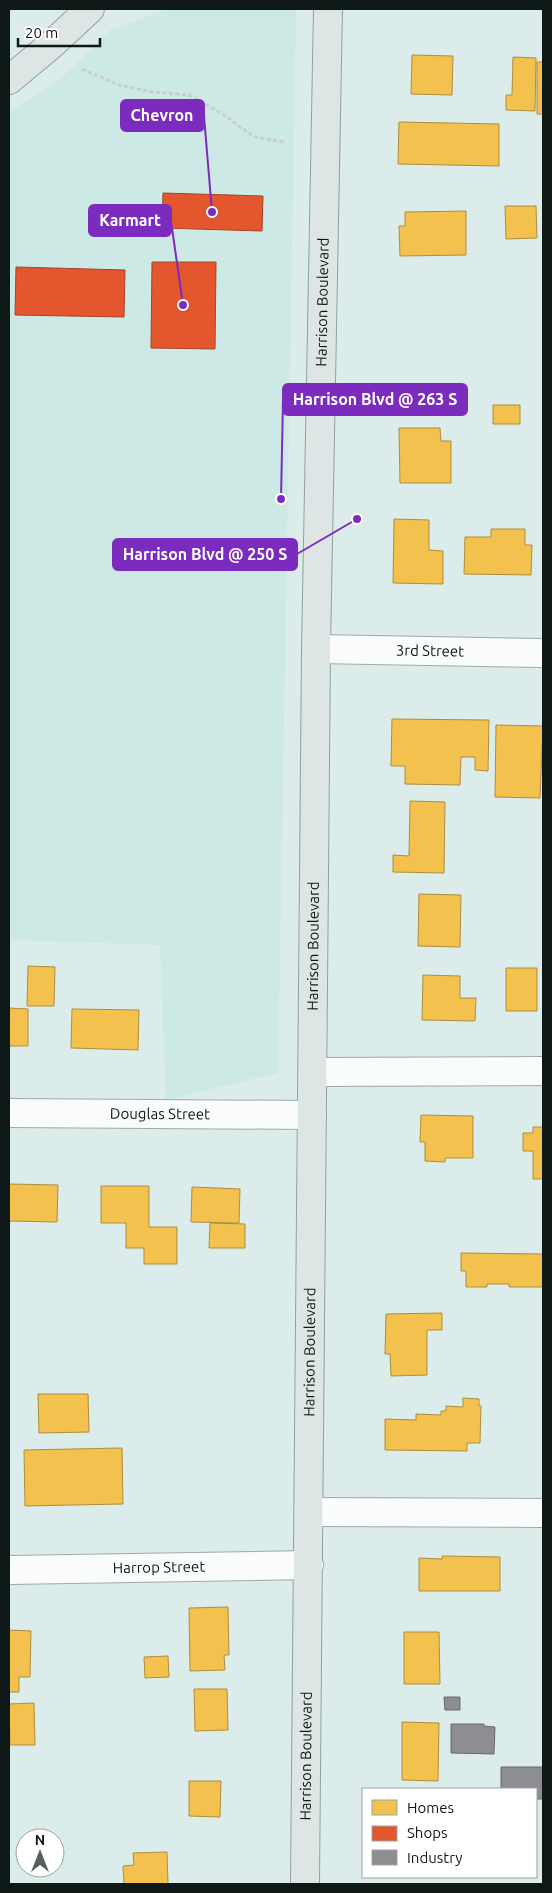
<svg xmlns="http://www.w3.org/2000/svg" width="552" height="1893" font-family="Ubuntu,sans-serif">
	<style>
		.built { fill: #cce9e5 }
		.homes { fill: #f2c14e; stroke: #ae8e3e }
		.shops { fill: #e4572e; stroke: #a44427 }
		.industry { fill: #8d8d92; stroke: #676a6d }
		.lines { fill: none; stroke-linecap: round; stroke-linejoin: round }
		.minor-casing { stroke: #9eaaa9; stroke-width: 30 }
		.major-casing { stroke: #8ea3a1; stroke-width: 30 }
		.path { stroke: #cacfce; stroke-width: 3; stroke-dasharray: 4 2.5; stroke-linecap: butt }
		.minor { stroke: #fafcfc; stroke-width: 28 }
		.major { stroke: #dde6e5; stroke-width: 28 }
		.labels { text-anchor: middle; stroke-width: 5; stroke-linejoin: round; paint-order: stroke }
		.street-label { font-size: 15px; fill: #0e1817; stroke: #fff }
		.leader { fill: none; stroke: #7b2cbf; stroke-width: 2 }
		.callout-dot { fill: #7b2cbf; stroke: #fff; stroke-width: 2 }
		.callout { fill: #7b2cbf; stroke: #7b2cbf; stroke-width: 2 }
		.callout-label { font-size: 16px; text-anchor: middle; font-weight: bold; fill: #fff }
	</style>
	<rect width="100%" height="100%" fill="#dcecea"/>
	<path class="built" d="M169,9H296L278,1073L166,1100L160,945L9,940V113L57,82L112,29Z"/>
	<path class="homes" d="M412,55L453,56L452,95L411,94Z
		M513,57L536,58L535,111L506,110V95H512Z
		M537,62H543V114H537Z
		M399,122L499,124V166L398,164Z
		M505,206H536L537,238L506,239Z
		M466,211V255L400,256L399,226H405V212Z
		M493,405H520V424H493Z
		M399,428H440L441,441H451V483H400Z
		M394,519L429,520V550L443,551V584L393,583Z
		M491,529H525V545H532L531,575L464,574L465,537H491Z
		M392,719L489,720L488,771L475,770V757H461L460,785L405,784V766H391Z
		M496,725L543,726L540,798L495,797Z
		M410,801L445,802L444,873L393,872V855L409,856Z
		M419,894L461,895L460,947L418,946Z
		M28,966L55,967L54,1006H27Z
		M506,968H537V1011H506Z
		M423,975L460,976V998H476L475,1021L422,1020Z
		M9,1008L28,1009V1046H9Z
		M72,1009L139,1010L138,1050L71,1048Z
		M421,1115L473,1116V1158H445V1162L425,1161V1142H420Z
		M533,1127H543V1179H533V1151H523V1133H533Z
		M9,1184L58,1185L57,1222L9,1221Z
		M101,1186H149V1227H177V1264H144V1248H126V1223H101Z
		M192,1187L240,1189L239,1223L191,1222Z
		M210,1223L245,1224V1248H209Z
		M461,1253L543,1254V1287H509V1284H487V1287H466V1271H461Z
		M442,1313V1330H427V1375L391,1376L390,1354H385L386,1314Z
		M38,1394H88L89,1432L39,1433Z
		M463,1398L479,1399V1406H481L480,1443H467V1451L385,1450V1419L416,1420V1414L441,1415V1411H446V1406L463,1407Z
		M122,1448L123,1504L25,1506L24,1450Z
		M442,1556L500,1557V1591H419V1558L442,1559Z
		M228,1607L229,1655H224L225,1670L190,1671L189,1608Z
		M9,1630L31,1631L30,1677H19V1692H9Z
		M404,1632H439L440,1684H404Z
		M168,1656L169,1677L145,1678L144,1657Z
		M194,1689H227L228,1730L195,1731Z
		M34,1703L35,1745H10L9,1704Z
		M402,1722L439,1723L438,1781L402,1780Z
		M189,1781H221L220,1817L189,1816Z
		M167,1852L168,1884H124L123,1866L134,1865L133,1853Z"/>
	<path class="shops" d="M163,193L263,196L262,231L162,228Z
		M152,262H216L215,349L151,348Z
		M16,267L125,270L124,317L15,315Z"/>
	<path class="industry" d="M444,1697H460V1710H445Z
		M451,1724H484V1726L495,1727L494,1754L451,1753Z
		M501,1767H543V1799H536V1789H501Z"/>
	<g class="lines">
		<defs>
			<g id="minor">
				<path id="s1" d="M316,649L543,653"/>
				<path d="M313,1072L543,1071"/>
				<path id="s2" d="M9,1113L312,1115"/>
				<path d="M310,1512L543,1513"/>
				<path id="s3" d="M9,1570L309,1565"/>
			</g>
			<g id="major">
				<path d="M9,80L51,45L90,9"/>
				<path id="s4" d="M305,1884L316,649L328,9"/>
			</g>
		</defs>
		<use href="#minor" class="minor-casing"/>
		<use href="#major" class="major-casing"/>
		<path class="path" d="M82,69L119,85L153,92L189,95L224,115L254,137L284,142"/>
		<use href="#minor" class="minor"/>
		<use href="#major" class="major"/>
	</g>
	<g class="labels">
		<g class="street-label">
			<text dy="5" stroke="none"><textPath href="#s4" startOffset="1582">Harrison Boulevard</textPath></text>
			<text dy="5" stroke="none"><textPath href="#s1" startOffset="114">3rd Street</textPath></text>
			<text dy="5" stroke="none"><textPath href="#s4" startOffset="938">Harrison Boulevard</textPath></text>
			<text dy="5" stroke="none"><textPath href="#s2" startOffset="151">Douglas Street</textPath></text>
			<text dy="5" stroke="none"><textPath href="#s4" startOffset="532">Harrison Boulevard</textPath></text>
			<text dy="5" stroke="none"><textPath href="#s3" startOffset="150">Harrop Street</textPath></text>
			<text dy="5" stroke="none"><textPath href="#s4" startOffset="128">Harrison Boulevard</textPath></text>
		</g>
	</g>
	<path class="leader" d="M212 212L204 116M183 305L171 221M281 499L283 399M357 519L297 554"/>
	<g class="callout-dot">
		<circle cx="212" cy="212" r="5"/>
		<circle cx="183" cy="305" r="5"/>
		<circle cx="281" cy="499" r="5"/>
		<circle cx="357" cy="519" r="5"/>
	</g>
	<g class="callout">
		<rect x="121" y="100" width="83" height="31" rx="5"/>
		<rect x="89" y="205" width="82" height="31" rx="5"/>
		<rect x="283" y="384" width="184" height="31" rx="5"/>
		<rect x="113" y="539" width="184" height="31" rx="5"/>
	</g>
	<g class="callout-label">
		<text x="162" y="121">Chevron</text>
		<text x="130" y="226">Karmart</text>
		<text x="375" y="405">Harrison Blvd @ 263 S</text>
		<text x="205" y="560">Harrison Blvd @ 250 S</text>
	</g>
	<rect width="552" height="1893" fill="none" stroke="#0e1817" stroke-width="20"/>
	<rect x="362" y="1788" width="175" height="90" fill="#ffffff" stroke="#9fa3a2"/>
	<rect x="372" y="1800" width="25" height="15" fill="#f2c14e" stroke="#9fa3a2"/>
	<text x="407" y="1813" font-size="15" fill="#0e1817">Homes</text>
	<rect x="372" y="1826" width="25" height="15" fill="#e4572e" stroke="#9fa3a2"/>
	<text x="407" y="1838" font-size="15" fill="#0e1817">Shops</text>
	<rect x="372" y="1850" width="25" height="15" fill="#8d8d92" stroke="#9fa3a2"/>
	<text x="407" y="1863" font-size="15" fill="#0e1817">Industry</text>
	<g transform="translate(40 1853)"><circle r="24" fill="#ffffff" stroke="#9fa3a2"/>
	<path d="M0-4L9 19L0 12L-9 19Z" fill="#566261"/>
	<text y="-8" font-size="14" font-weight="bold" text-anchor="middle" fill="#0e1817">N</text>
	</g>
	<path d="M18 38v8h82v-8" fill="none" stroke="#0e1817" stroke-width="2.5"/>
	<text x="25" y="38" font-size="15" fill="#0e1817" stroke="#ffffff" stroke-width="4" paint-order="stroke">20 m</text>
</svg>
